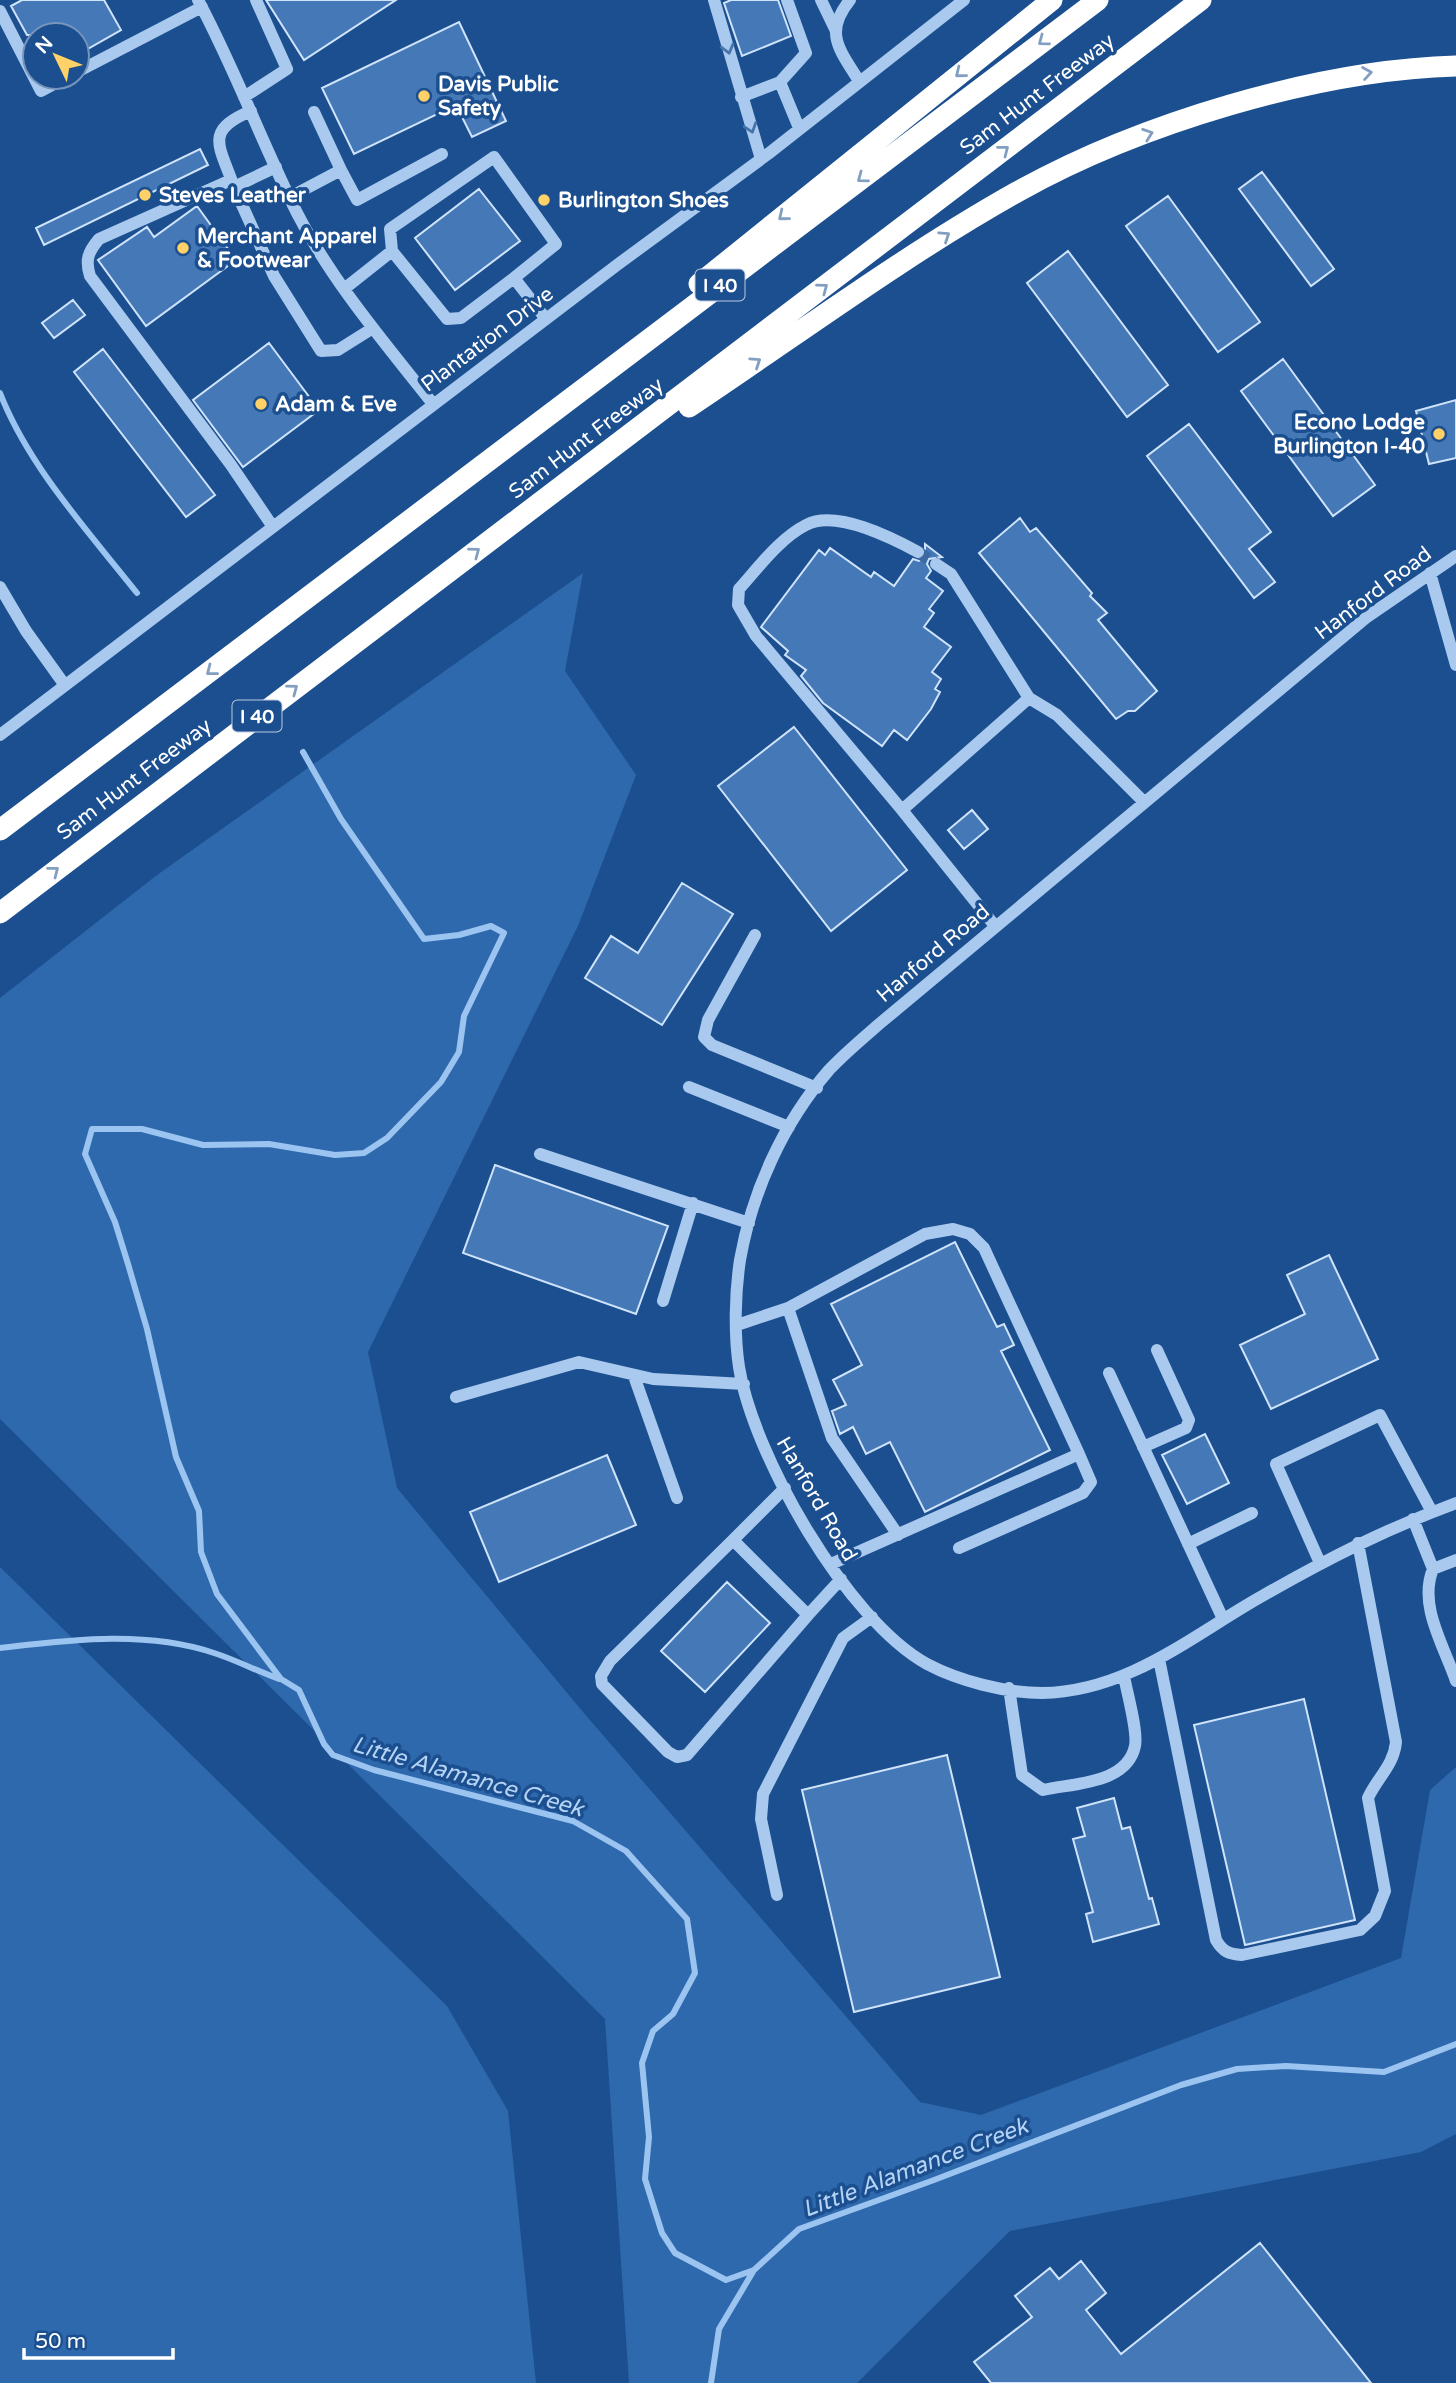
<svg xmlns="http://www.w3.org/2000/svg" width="1456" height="2383" font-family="'Varela Round',sans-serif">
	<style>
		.green { fill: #2e69ad }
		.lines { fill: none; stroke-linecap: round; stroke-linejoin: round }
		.stream { stroke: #9cc4f0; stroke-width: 6 }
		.building { fill: #4478b7; stroke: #cfe3fa; stroke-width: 2 }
		.minor-tunnel { stroke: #3d69a0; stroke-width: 12; stroke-dasharray: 12 6; stroke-linecap: butt }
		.minor { stroke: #a9c9ee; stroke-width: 12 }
		.highway { stroke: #fff; stroke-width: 21 }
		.oneway { stroke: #829ec1 }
		.oneway2 { stroke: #4674ac }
		.poi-dot { fill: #ffd166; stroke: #1b4f8f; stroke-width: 2.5 }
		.labels { text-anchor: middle; stroke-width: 7; stroke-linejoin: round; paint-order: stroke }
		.shield { fill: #1b4f8f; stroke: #bbcadd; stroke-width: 2 }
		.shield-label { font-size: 19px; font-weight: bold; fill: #fff }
		.poi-label { font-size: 21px; font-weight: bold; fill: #fff; stroke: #1b4f8f; text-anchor: start }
		.street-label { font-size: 21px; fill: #fff; stroke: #1b4f8f }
		.water-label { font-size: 23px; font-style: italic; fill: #b5d3f5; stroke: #1b4f8f }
	</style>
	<rect width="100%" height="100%" fill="#1b4f8f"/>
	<path class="green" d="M583,573L565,671L636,775L578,926L368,1352L397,1488L583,1712L920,2102L981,2115L1401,1958L1430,1790L1456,1767V2134L1421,2152L1010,2231L857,2383H629L605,2019L0,1419V998L157,875Z
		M0,1567L447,2006L508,2111L536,2383H0Z"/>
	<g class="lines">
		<path class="stream" d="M0,393C29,467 88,531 137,593
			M303,752L341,819L424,939L459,935L491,926L504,933L464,1016L459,1052L441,1082L387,1138L364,1153L335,1155L269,1144L203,1145L142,1129H92L85,1154L115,1222L128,1264L147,1329L176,1457L199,1511L201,1552L217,1594L281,1679L299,1690L324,1744L333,1755L374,1770L573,1821L626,1851L687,1919L695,1973L673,2014L653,2031L642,2063L649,2137L645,2179L662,2233L675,2253L726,2280L754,2270L799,2229L934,2180L1181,2085L1237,2069L1286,2066L1384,2072L1456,2044
			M0,1648C70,1640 145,1630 214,1653C236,1660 257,1671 279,1679
			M711,2383L719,2329L754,2270"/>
	</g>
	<path class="building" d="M22,0H104L121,30L77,55V35H27L11,6Z
		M266,0H396L304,60Z
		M731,0H778L791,36L742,56L724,3Z
		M459,22L506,121L472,137L456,105L354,154L322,88Z
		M200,149L208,165L44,245L36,228Z
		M1262,172L1334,269L1311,286L1239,189Z
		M479,189L520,241L455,290L415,238Z
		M1168,196L1260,322L1218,352L1126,226Z
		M197,206L236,260L146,326L98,260L147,227L154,237Z
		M1068,251L1168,385L1127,417L1027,283Z
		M73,300L85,315L54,338L42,323Z
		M269,343L319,410L243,467L193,400Z
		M103,349L215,495L186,517L74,372Z
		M1283,359L1375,485L1333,516L1241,391Z
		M1456,400V458L1429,464L1416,411Z
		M1189,424L1271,532L1249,549L1275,582L1254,598L1147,456Z
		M1020,518L1030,532L1036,528L1092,593L1090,596L1107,613L1098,620L1157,691L1135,711H1128L1116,719L979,553Z
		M925,544L942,557L929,559L927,564L931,571L926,578L943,591L929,609L934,613L924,627L951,647L932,672L941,679L935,689L940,692L931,709L907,740L894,730L882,746L823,703L801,676L806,670L785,655L788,651L761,627L819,550L825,555L830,548L871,577L874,572L894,586L913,559L919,561L925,557Z
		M794,727L907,870L831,931L718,786Z
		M972,810L988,829L964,849L948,830Z
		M682,883L733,914L662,1025L585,978L611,936L638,953Z
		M495,1165L668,1226L636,1314L463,1253Z
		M955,1242L997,1327L1004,1324L1014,1345L1001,1351L1050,1450L925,1512L890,1442L866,1454L853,1427L840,1434L832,1411L846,1405L833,1380L862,1365L831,1304Z
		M1329,1255L1378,1359L1271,1409L1240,1345L1305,1314L1287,1275Z
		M1205,1434L1229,1483L1187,1504L1162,1455Z
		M607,1455L636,1525L499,1582L470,1512Z
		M727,1582L770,1623L705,1692L661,1651Z
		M1304,1699L1355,1920L1245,1945L1194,1725Z
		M947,1755L1000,1977L854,2012L802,1790Z
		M1114,1798L1122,1829L1130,1827L1149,1899L1152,1898L1159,1924L1093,1942L1086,1914L1093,1912L1073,1839L1085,1836L1077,1808Z
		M1260,2243L1371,2383H991L974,2362L1032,2317L1015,2296L1050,2268L1059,2279L1081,2261L1106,2293L1086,2310L1121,2354Z"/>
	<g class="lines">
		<path class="minor-tunnel" d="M918,552L936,564"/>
		<path class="minor" d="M198,0C235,69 262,143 297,213C333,283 385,343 433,404
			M714,0L761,159
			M821,0L835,29
			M850,0C823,33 840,50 859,81
			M0,11L41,91L67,77
			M77,72L202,7
			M780,82L799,128
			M244,97L287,69L256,0
			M741,97L780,82L806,53L787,0
			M276,167L234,187L274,276L321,351L338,350L373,328
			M341,170L357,200L442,154
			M231,180L99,239C88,252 85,260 90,276L231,465L273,527
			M234,187C220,146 203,131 251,111
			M290,197L341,170L314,112
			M514,278L461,318L447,319L392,251L390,229L494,157L556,244L514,278L546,319
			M344,289L392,251
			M1456,556L1367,617L878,1025C862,1039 844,1054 829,1070C783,1123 752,1192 740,1260C735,1293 734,1334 739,1367C753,1455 847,1620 927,1664C959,1681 1006,1693 1042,1693C1128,1692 1194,1634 1264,1595C1329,1558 1386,1529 1456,1503
			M936,564L951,574L1029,698L902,810L995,926
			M1430,573L1456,665
			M0,587L26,631L64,684
			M1029,698L1057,715L1144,802
			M0,735L617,265L768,154L964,0
			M902,810L756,636L738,605L739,589C758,568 780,538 806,525C836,509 892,538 918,552
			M755,935L708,1020L704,1037L712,1045L817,1088
			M689,1087L789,1127
			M540,1154L749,1223
			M663,1301L693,1203
			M788,1308L832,1438L898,1535
			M737,1325L788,1308L925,1234L953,1229L970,1234L984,1248L1079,1454L831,1564
			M1109,1373L1223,1619
			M634,1376L677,1498
			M456,1397L579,1362L653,1379L744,1384
			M1143,1447L1186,1428L1189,1420L1157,1350
			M785,1488L733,1540L808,1615L841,1579
			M1413,1519L1433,1569
			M733,1540L610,1661L601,1676L602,1684L668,1752L677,1757L687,1755L808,1615
			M1188,1544L1252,1513
			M959,1548L1083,1493L1091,1482L1079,1454
			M1456,1560L1433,1569C1418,1605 1444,1646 1456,1681
			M1320,1563L1276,1464L1380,1415L1432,1512
			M1159,1659L1216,1940C1223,1952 1229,1954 1242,1955L1360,1930L1375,1916L1385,1891L1368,1798C1377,1778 1394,1765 1396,1742L1358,1543
			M1009,1688L1022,1775L1043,1790C1074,1783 1127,1784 1135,1746C1138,1731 1127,1693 1124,1676
			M777,1895L761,1819L763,1794L843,1638L872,1617"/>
		<path class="highway" d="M699,284L1052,0
			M689,407C797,335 903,256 1017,192C1139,124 1316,70 1456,66
			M0,830L1098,0
			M0,913L1201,0"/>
	</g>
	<defs><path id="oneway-chevron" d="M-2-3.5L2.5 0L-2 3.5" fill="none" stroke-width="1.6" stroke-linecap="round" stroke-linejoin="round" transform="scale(1.75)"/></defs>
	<g class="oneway">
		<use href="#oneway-chevron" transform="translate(1043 41) rotate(143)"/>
		<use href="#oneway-chevron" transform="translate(960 73) rotate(141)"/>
		<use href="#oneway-chevron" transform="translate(1367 73) rotate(-9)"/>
		<use href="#oneway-chevron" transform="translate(1148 134) rotate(-20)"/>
		<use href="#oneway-chevron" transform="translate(1004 150) rotate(-38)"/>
		<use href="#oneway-chevron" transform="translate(862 178) rotate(143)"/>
		<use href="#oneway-chevron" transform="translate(783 216) rotate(141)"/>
		<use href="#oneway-chevron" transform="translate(945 236) rotate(-34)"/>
		<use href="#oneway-chevron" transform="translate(823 288) rotate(-37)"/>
		<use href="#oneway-chevron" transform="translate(756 362) rotate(-34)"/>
		<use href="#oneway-chevron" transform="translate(475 552) rotate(-37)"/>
		<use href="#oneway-chevron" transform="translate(211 671) rotate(142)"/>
		<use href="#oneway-chevron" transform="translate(293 689) rotate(-37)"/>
		<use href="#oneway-chevron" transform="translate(54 871) rotate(-38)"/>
	</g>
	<g class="oneway2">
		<use href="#oneway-chevron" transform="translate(728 49) rotate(75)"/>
		<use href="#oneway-chevron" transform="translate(751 128) rotate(72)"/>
	</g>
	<g class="poi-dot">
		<circle cx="424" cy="96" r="7"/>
		<circle cx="145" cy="195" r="7"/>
		<circle cx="544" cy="200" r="7"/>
		<circle cx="183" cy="248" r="7"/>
		<circle cx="261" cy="404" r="7"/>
		<circle cx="1439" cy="434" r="7"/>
	</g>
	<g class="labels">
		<g class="shield">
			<rect x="695.5" y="269.5" width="49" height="31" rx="5"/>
			<rect x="232.5" y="700.5" width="49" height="31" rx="5"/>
		</g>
		<g class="shield-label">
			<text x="720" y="292">I 40</text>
			<text x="257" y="723">I 40</text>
		</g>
		<g class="poi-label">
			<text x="438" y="91">Davis Public<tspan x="438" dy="24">Safety</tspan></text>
			<text x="159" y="202">Steves Leather</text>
			<text x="558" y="207">Burlington Shoes</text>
			<text x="197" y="243">Merchant Apparel<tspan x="197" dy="24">&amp; Footwear</tspan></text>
			<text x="275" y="411">Adam &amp; Eve</text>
			<text x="1425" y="429" text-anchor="end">Econo Lodge<tspan x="1425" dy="24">Burlington I-40</tspan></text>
		</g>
		<g class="street-label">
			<text transform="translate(1037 94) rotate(-37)" y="7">Sam Hunt Freeway</text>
			<text transform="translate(487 339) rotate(-37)" y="7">Plantation Drive</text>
			<text transform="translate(586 438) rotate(-37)" y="7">Sam Hunt Freeway</text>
			<text transform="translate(1373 593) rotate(-37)" y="7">Hanford Road</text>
			<text transform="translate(134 779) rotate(-37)" y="7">Sam Hunt Freeway</text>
			<text transform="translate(933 953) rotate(-40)" y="7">Hanford Road</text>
			<text transform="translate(817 1499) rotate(60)" y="7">Hanford Road</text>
		</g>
		<g class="water-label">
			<text transform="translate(468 1776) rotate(16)" y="8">Little Alamance Creek</text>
			<text transform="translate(915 2167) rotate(-21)" y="8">Little Alamance Creek</text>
		</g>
	</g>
	<g transform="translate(56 56) rotate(313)"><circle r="33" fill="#1b4f8f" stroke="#7695bc" stroke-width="2"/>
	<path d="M0-5L12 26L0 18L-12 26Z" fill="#ffd166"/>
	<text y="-10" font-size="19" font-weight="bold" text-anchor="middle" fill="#ffffff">N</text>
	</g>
	<path d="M24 2348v10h149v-10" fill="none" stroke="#ffffff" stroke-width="3.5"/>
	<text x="35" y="2348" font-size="21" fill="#ffffff" stroke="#1b4f8f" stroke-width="5" paint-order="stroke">50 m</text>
</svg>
